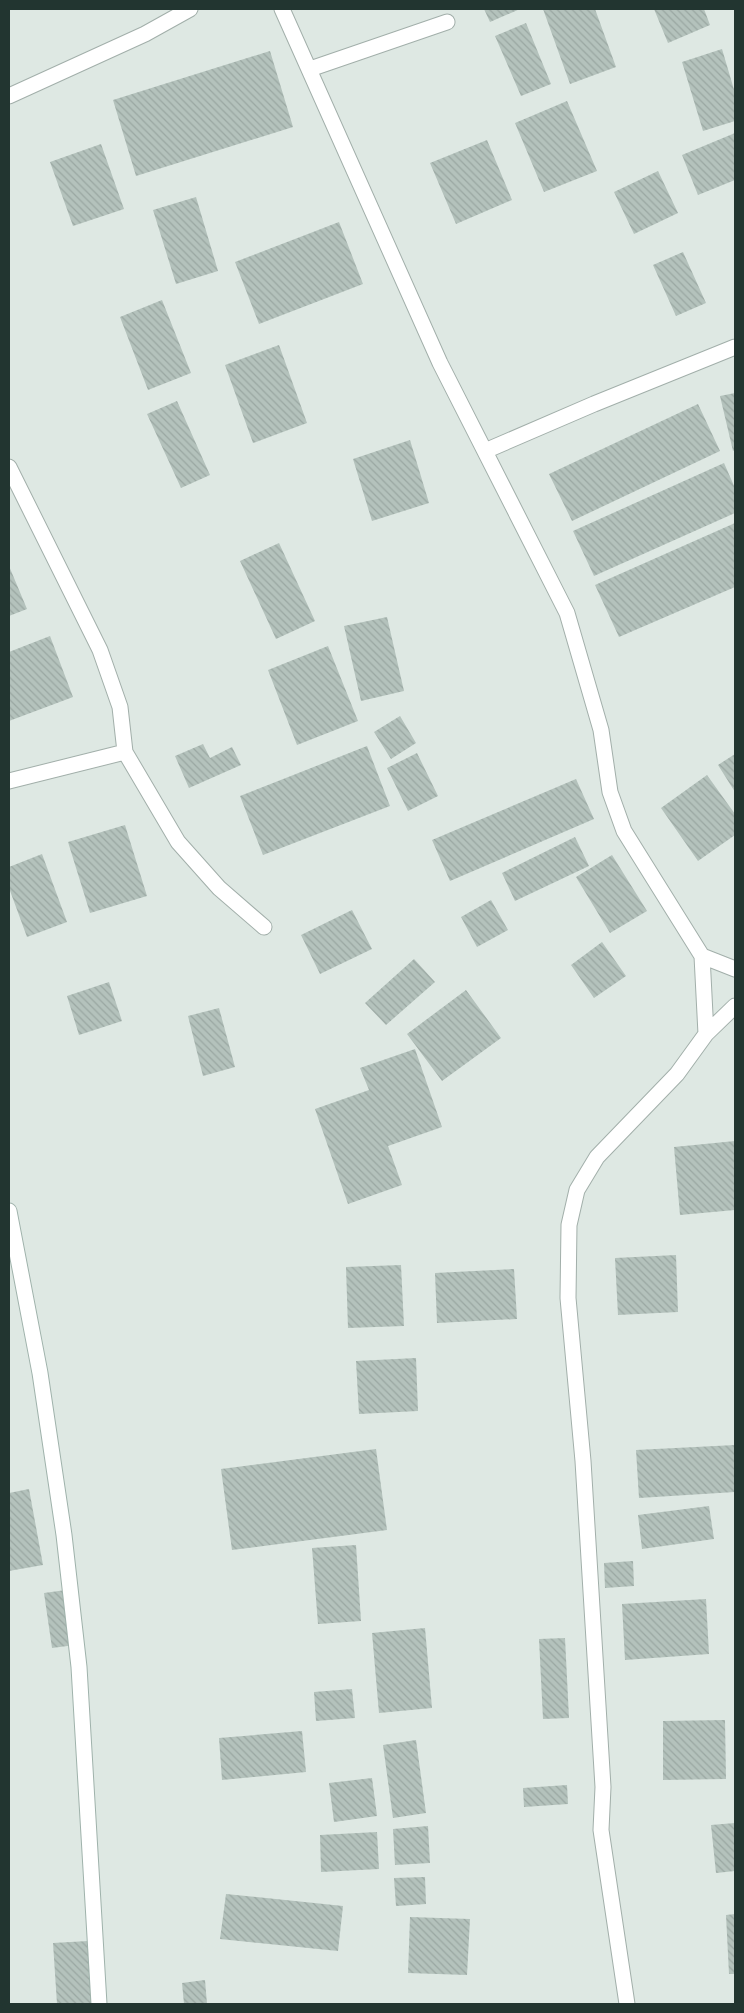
<svg xmlns="http://www.w3.org/2000/svg" width="744" height="2013" font-family="'Exo 2',sans-serif">
	<style>
		.building { fill: url(#building-back-hatch) }
		.lines { fill: none; stroke-linecap: round; stroke-linejoin: round }
		.street-casing { stroke: #a2afaa; stroke-width: 17 }
		.secondary-casing { stroke: #9fb2ab; stroke-width: 17 }
		.street { stroke: #fff; stroke-width: 15 }
		.secondary { stroke: #fff; stroke-width: 15 }
	</style>
	<defs>
		<pattern id="building-back-hatch" width="6" height="6" patternUnits="userSpaceOnUse" patternTransform="scale(1.25)"><rect width="6" height="6" fill="#b4c2bc"/><path d="M-1 5l2 2M0 0l6 6M5-1l2 2" fill="none" stroke="#9aa7a2"/></pattern>
	</defs>
	<rect width="100%" height="100%" fill="#dee8e3"/>
	<path class="building" d="M484,9H520L490,22Z
		M543,9H595L616,67L570,84Z
		M654,9H704L710,25L668,43Z
		M526,23L551,84L521,96L495,36Z
		M722,49L735,93V121L703,131L682,62Z
		M270,51L293,127L136,176L113,100Z
		M567,101L597,171L544,192L515,123Z
		M735,133V180L698,195L682,155Z
		M487,140L512,200L456,224L430,163Z
		M101,144L124,209L73,226L50,162Z
		M658,171L678,213L634,234L614,192Z
		M196,197L218,271L176,284L153,210Z
		M339,222L363,284L259,324L235,262Z
		M683,252L706,303L676,316L653,265Z
		M162,300L191,373L148,390L120,317Z
		M279,345L307,423L253,443L225,365Z
		M735,393V450L733,451L720,396Z
		M177,401L210,475L181,488L147,414Z
		M698,404L720,451L572,521L549,474Z
		M410,440L429,503L372,521L353,459Z
		M724,463L735,488V513L594,576L573,531Z
		M735,523V587L619,637L595,585Z
		M279,543L315,621L276,639L240,561Z
		M9,566L27,609L9,616Z
		M387,617L404,691L361,701L344,626Z
		M50,636L73,697L9,721V652Z
		M328,646L358,721L297,745L268,670Z
		M400,716L416,743L391,759L374,732Z
		M203,744L210,758L232,747L241,765L189,788L175,756Z
		M367,746L390,806L263,855L240,796Z
		M417,753L438,796L408,811L387,768Z
		M735,754V792L718,765Z
		M707,775L735,814V835L698,861L661,808Z
		M576,779L594,819L450,881L432,840Z
		M125,825L147,896L90,913L68,842Z
		M575,837L589,866L515,901L502,873Z
		M42,854L67,922L27,937L9,888V867Z
		M612,855L647,911L610,933L576,877Z
		M491,900L508,930L477,947L461,917Z
		M352,910L372,949L320,974L301,935Z
		M602,942L626,976L594,998L571,965Z
		M414,959L435,982L386,1025L365,1003Z
		M109,982L122,1021L79,1035L67,996Z
		M466,990L501,1038L442,1081L407,1034Z
		M219,1008L235,1067L203,1076L188,1016Z
		M415,1049L442,1127L388,1146L402,1185L348,1204L315,1109L369,1090L360,1068Z
		M735,1141V1210L680,1215L674,1147Z
		M676,1255L678,1312L618,1315L615,1258Z
		M401,1265L404,1326L348,1328L346,1267Z
		M514,1269L517,1319L437,1323L435,1273Z
		M416,1358L418,1411L359,1414L356,1361Z
		M735,1445V1492L639,1498L636,1450Z
		M376,1449L387,1530L232,1550L221,1469Z
		M29,1489L43,1565L9,1571V1493Z
		M709,1506L714,1539L642,1549L638,1515Z
		M356,1545L361,1621L318,1624L312,1548Z
		M633,1561L634,1586L605,1588L604,1563Z
		M66,1590L75,1645L52,1648L44,1593Z
		M706,1599L709,1654L625,1660L622,1604Z
		M425,1628L432,1708L379,1713L372,1633Z
		M565,1638L569,1718L543,1719L539,1639Z
		M352,1689L355,1718L316,1721L314,1692Z
		M725,1720L726,1779L663,1780V1721Z
		M302,1731L306,1772L222,1780L219,1738Z
		M416,1740L426,1813L393,1818L383,1745Z
		M372,1778L377,1816L334,1822L329,1783Z
		M567,1785L568,1804L524,1807L523,1788Z
		M735,1823V1871L716,1873L711,1825Z
		M428,1826L430,1863L395,1865L393,1829Z
		M377,1832L379,1869L321,1872L320,1835Z
		M425,1877L426,1904L396,1906L394,1878Z
		M226,1894L343,1906L338,1951L220,1939Z
		M735,1914V1974H729L726,1915Z
		M410,1917L470,1919L467,1975L408,1973Z
		M88,1941L92,2004H57L53,1943Z
		M205,1980L207,2004H184L182,1983Z"/>
	<g class="lines">
		<defs>
			<path id="street" d="M282,9L440,363L567,613L601,730L610,792L624,831L702,956L706,1034
				M310,69L447,22
				M9,96L145,34L190,9
				M485,451L594,404L735,347
				M9,467L100,650L120,707L125,752L178,842L219,888L264,927
				M9,781L125,752
				M702,956L735,969
				M627,2004L601,1830L603,1787L583,1461L568,1298L569,1225L577,1190L597,1157L677,1074L706,1034L735,1006"/>
			<path id="secondary" d="M9,1211L40,1373L64,1535L79,1667L99,2004"/>
		</defs>
		<use href="#street" class="street-casing"/>
		<use href="#secondary" class="secondary-casing"/>
		<use href="#street" class="street"/>
		<use href="#secondary" class="secondary"/>
	</g>
	<rect width="744" height="2013" fill="none" stroke="#223530" stroke-width="20"/>
</svg>
